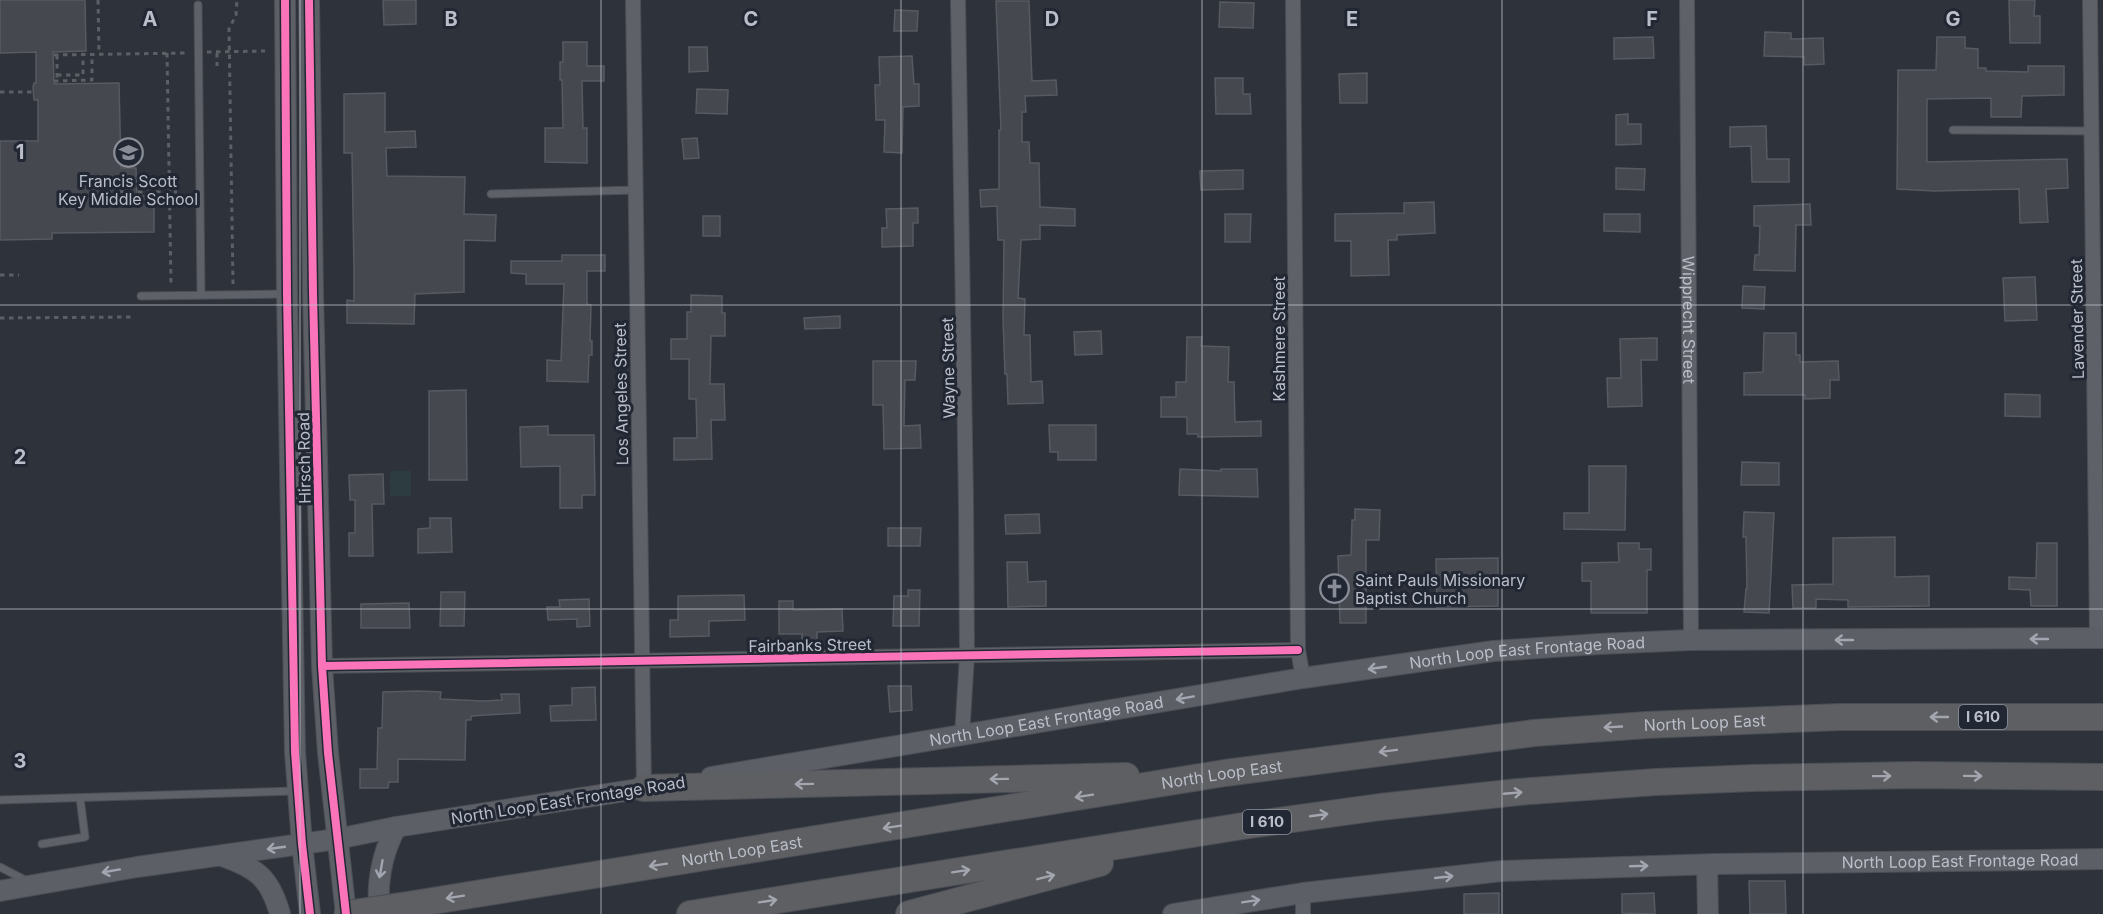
<svg xmlns="http://www.w3.org/2000/svg" width="2103" height="914" font-family="Inter,sans-serif">
	<style>
		.green { fill: #2c3c40 }
		.building { fill: #45484f; stroke: #575a61; stroke-width: 1.5 }
		.lines { fill: none; stroke-linecap: round; stroke-linejoin: round }
		.lane-casing { stroke: #4c4e54; stroke-width: 9 }
		.street-casing { stroke: #4c4e54; stroke-width: 16 }
		.secondary-casing { stroke: #4c4e54; stroke-width: 22 }
		.highway-casing { stroke: #4b4e55; stroke-width: 28 }
		.path { stroke: #5c6065; stroke-width: 3; stroke-dasharray: 4.5 4.5; stroke-linecap: butt }
		.lane { stroke: #5e6168; stroke-width: 7 }
		.street { stroke: #5e6168; stroke-width: 14 }
		.secondary { stroke: #5c5f66; stroke-width: 20 }
		.highway { stroke: #5d5f62; stroke-width: 26 }
		.highway-bridge-casing { stroke: #4b4e55; stroke-width: 28; stroke-linecap: butt }
		.highway-bridge { stroke: #5d5f62; stroke-width: 26 }
		.cycleway-casing { stroke: #222734; stroke-width: 11 }
		.cycleway { stroke: #fb73b8; stroke-width: 8 }
		.oneway { stroke: #a2a6b0 }
		.oneway2 { stroke: #a3a6af }
		.grid { fill: none; stroke: #babec9; stroke-width: 1.5; stroke-opacity: 0.55 }
		.labels { text-anchor: middle; stroke-width: 6; stroke-linejoin: round; paint-order: stroke }
		.shield { fill: #222734; stroke: #8c919c; stroke-width: 1.5 }
		.shield-label { font-size: 15px; font-weight: bold; fill: #babec9 }
		.poi-label { font-size: 16px; fill: #babec9; stroke: #222734 }
		.street-label { font-size: 16px; fill: #babec9; stroke: #222734 }
		.grid-label { font-size: 20px; text-anchor: middle; font-weight: bold; fill: #babec9; stroke: #222734; stroke-width: 6; stroke-linejoin: round; paint-order: stroke }
	</style>
	<rect width="100%" height="100%" fill="#2e323a"/>
	<path class="green" d="M390,471H411V496H390Z"/>
	<path class="building" d="M0,0H85L86,51L53,52L54,84L119,83L121,168H136L137,196H154V232L52,233V239L0,240V141H38V100H34L33,87L34,83H36V52L0,53Z
		M383,0H416V24L384,25Z
		M2009,0H2035L2034,16H2040V43H2010Z
		M996,1H1029L1032,81L1056,80L1057,95L1025,96L1026,112H1022V142H1029L1030,163H1039L1040,207L1075,209V226L1040,225V239L1021,240L1018,298L1025,299L1024,335H1030L1031,382L1042,381L1043,403L1008,404L1007,374H1005L1003,318L1004,240H998L997,206L981,207L980,190L999,189V130H1001Z
		M1220,2L1254,3L1253,28L1219,27Z
		M895,10L918,11L917,31H894Z
		M1765,32L1791,33V39L1823,38L1824,64L1804,65V57L1764,56Z
		M1653,37L1654,58L1614,59V38Z
		M1937,37H1965V48L1978,49V68H1986V71L2028,72V66H2064V95L2022,96L2021,117H1991V98L1927,99V162L2067,159L2068,188L2046,189L2048,222L2020,223L2019,189L1934,191L1897,189L1898,70H1936Z
		M563,42H587V66H604V81H582L583,128H587V163L545,162V128H563L562,80H560V62H563Z
		M689,47H707L708,71L689,72Z
		M912,56L914,84H919V106L903,107L902,153L884,152L885,120H876L875,85H880L879,57Z
		M1367,73V103H1340L1339,74Z
		M1215,78H1243V94H1250L1251,114H1216Z
		M697,89L728,90L727,114L696,113Z
		M385,93V132L415,131L416,147L386,148L387,176L465,177L464,214L496,215L495,241L464,240V292L415,294L414,324L347,323V300L354,301V270L352,153H344V94Z
		M1628,114V124H1641V144L1616,145V115Z
		M1766,126L1767,159H1789V182H1752L1751,146L1730,147V127Z
		M697,138L699,158L684,159L682,139Z
		M1616,168L1645,169L1644,190L1616,189Z
		M1243,170V189L1201,190L1200,171Z
		M1434,202L1435,233L1397,235V240H1388L1389,275L1351,276V241H1335V214L1404,213V203Z
		M1810,204L1811,225H1796L1795,271L1754,270L1755,255H1759L1760,226H1754V206Z
		M918,208V223H913V246L882,247V228H887L886,209Z
		M1225,214H1251L1250,242H1225Z
		M1604,214H1640V232L1604,231Z
		M703,216H720V236H703Z
		M562,255H605V271H587V304L591,305L590,341H592V355H589L588,382L547,381V360L561,361L564,284H526V274L511,273V261H562Z
		M2035,277L2037,320L2005,321L2003,278Z
		M1743,286L1765,287L1764,309L1742,308Z
		M691,295L722,296V313H725V336H711L710,384H724L725,420H711L712,459L674,460V438H697L696,399H689V359H671V339H687V312H691Z
		M840,316V328L805,329L804,318Z
		M1101,331L1102,354L1075,355L1074,332Z
		M1764,333H1796V355H1800V362L1838,361L1839,380H1830V398L1805,399V395H1744V373L1763,372Z
		M1187,337H1202L1201,346L1229,347L1228,382H1234L1235,422L1261,421V436L1198,437V434H1187V417H1161V397H1176V382H1186Z
		M1657,338V360H1641L1642,406L1608,407L1607,378H1621L1620,339Z
		M873,361H916L915,380H905L904,426L920,425L921,448L884,449L883,405H873Z
		M466,390L467,480H429V391Z
		M2005,394L2040,395V417L2005,416Z
		M1049,425H1096V460H1058V452H1050Z
		M548,426V435H594L595,495H582V508H560V466L521,467L520,427Z
		M1742,462L1779,463V485H1741Z
		M1589,466H1626L1625,530L1564,529V513H1589Z
		M1180,469L1221,471V469H1257L1258,497L1179,495Z
		M383,474L384,504H372L373,556H349V533H355V500H350L349,475Z
		M1355,509L1380,510L1379,540H1366V623H1340L1338,556L1351,555L1352,520H1355Z
		M1744,512L1774,513L1769,613L1744,612L1746,589H1747L1746,537H1743Z
		M1039,514L1040,533L1006,534L1005,515Z
		M430,518H451L452,552L418,553V529L430,528Z
		M888,528H921L920,546H888Z
		M1895,537V577L1929,576V606L1848,607V600L1816,599V608H1793L1792,585L1833,584V538Z
		M1618,543H1639V549H1651V570H1647V613H1591V581H1582V563L1619,562Z
		M2037,543H2057V606H2031L2030,590L2009,589V577L2036,578Z
		M1498,558V606L1437,607L1436,559Z
		M1007,562H1027L1028,582L1046,581V606L1008,607Z
		M908,590H920L919,626H893L894,596H908Z
		M441,592H465L464,626H440Z
		M744,595L745,620L709,621V636L670,637V620H678V596Z
		M589,599L590,626L577,627V619L548,620L547,607H560L559,600Z
		M779,601H793V610L842,609L843,631L817,632V642L802,643V634H779Z
		M409,603L410,628H361V604Z
		M888,686H911L912,710L890,712Z
		M595,687L596,720L551,721L550,706L572,705V688Z
		M418,691L441,692L440,699L483,701L502,700L501,694H519L520,713L471,716V720H466L465,760L398,759V782H389L388,788H360V769H377L378,728H382L383,692Z
		M1749,881H1785L1786,914H1750Z
		M1499,893V914H1464V894Z
		M1654,893L1655,914L1622,913V894Z"/>
	<g class="lines">
		<defs>
			<path id="lane" d="M198,5L201,295
				M1953,130L2091,131
				M491,194L635,190
				M141,296L284,294
				M0,800L295,791
				M42,844L85,837L80,798
				M0,867L27,881"/>
			<g id="street">
				<path d="M633,0L644,788"/>
				<path d="M958,0L966,503L967,656L962,736"/>
				<path d="M1293,0L1298,650L1303,678"/>
				<path id="s1" d="M1687,0L1691,640"/>
				<path d="M2090,0L2097,638"/>
				<path d="M322,666L1298,650"/>
				<path d="M1303,893V914"/>
			</g>
			<g id="secondary">
				<path d="M285,0L287,294L295,752L302,844L310,914"/>
				<path d="M309,0L313,293L322,666L328,753L346,914"/>
				<path id="s2" d="M711,777L1303,678L1494,651L1599,644L1691,640L2103,638"/>
				<path d="M222,856C257,868 270,878 280,914"/>
				<path d="M1707,865L1708,914"/>
				<path d="M0,891L137,867L337,839L396,827L658,786"/>
				<path d="M379,914C377,882 381,856 396,827"/>
				<path id="s3" d="M1173,914L1303,893L1502,871L1716,864L2103,859"/>
			</g>
			<g id="highway">
				<path d="M644,788L1126,776"/>
				<path id="s4" d="M414,904L1225,773L1534,733L1647,725L1840,717H2103"/>
				<path d="M690,914L1249,825L1380,807L1518,792L1656,782L1753,778L1914,775L2103,777"/>
				<path d="M909,914L1100,863"/>
			</g>
		</defs>
		<use href="#lane" class="lane-casing"/>
		<use href="#street" class="street-casing"/>
		<use href="#secondary" class="secondary-casing"/>
		<use href="#highway" class="highway-casing"/>
		<path class="path" d="M98,0L99,54
			M207,52L265,51
			M167,53L171,285
			M217,53V66
			M54,55L188,53
			M57,55V81
			M57,75H83V54
			M54,81L92,80V54
			M0,92H34
			M120,192H177
			M0,275H19
			M233,284L229,29L236,15L237,0
			M0,318L131,317"/>
		<use href="#lane" class="lane"/>
		<use href="#street" class="street"/>
		<use href="#secondary" class="secondary"/>
		<use href="#highway" class="highway"/>
		<defs>
			<path id="highway-bridge" d="M347,914L414,904"/>
		</defs>
		<use href="#highway-bridge" class="highway-bridge-casing"/>
		<use href="#highway-bridge" class="highway-bridge"/>
		<defs>
			<path id="cycleway" d="M285,0L287,294L295,752L302,844L310,914
				M309,0L313,293L322,666L328,753L346,914
				M322,666L1298,650"/>
		</defs>
		<use href="#cycleway" class="cycleway-casing"/>
		<use href="#cycleway" class="cycleway"/>
	</g>
	<defs><path id="oneway-shaft" d="M-6 0H5M1.5-3L5.5 0L1.5 3" fill="none" stroke-width="1.6" stroke-linecap="round" stroke-linejoin="round" transform="scale(1.5)"/></defs>
	<g class="oneway">
		<use href="#oneway-shaft" transform="translate(2039 639) rotate(180)"/>
		<use href="#oneway-shaft" transform="translate(1844 640) rotate(180)"/>
		<use href="#oneway-shaft" transform="translate(1377 668) rotate(172)"/>
		<use href="#oneway-shaft" transform="translate(1185 698) rotate(170)"/>
		<use href="#oneway-shaft" transform="translate(276 848) rotate(172)"/>
		<use href="#oneway-shaft" transform="translate(1639 866) rotate(-2)"/>
		<use href="#oneway-shaft" transform="translate(381 869) rotate(100)"/>
		<use href="#oneway-shaft" transform="translate(111 871) rotate(170)"/>
		<use href="#oneway-shaft" transform="translate(1444 877) rotate(-6)"/>
		<use href="#oneway-shaft" transform="translate(1251 901) rotate(-9)"/>
	</g>
	<g class="oneway2">
		<use href="#oneway-shaft" transform="translate(1939 717) rotate(180)"/>
		<use href="#oneway-shaft" transform="translate(1613 727) rotate(177)"/>
		<use href="#oneway-shaft" transform="translate(1388 751) rotate(173)"/>
		<use href="#oneway-shaft" transform="translate(1882 776) rotate(-1)"/>
		<use href="#oneway-shaft" transform="translate(1973 776) rotate(1)"/>
		<use href="#oneway-shaft" transform="translate(999 779) rotate(179)"/>
		<use href="#oneway-shaft" transform="translate(804 784) rotate(179)"/>
		<use href="#oneway-shaft" transform="translate(1513 793) rotate(-5)"/>
		<use href="#oneway-shaft" transform="translate(1084 796) rotate(171)"/>
		<use href="#oneway-shaft" transform="translate(1319 815) rotate(-8)"/>
		<use href="#oneway-shaft" transform="translate(892 827) rotate(171)"/>
		<use href="#oneway-shaft" transform="translate(658 865) rotate(171)"/>
		<use href="#oneway-shaft" transform="translate(961 871) rotate(-9)"/>
		<use href="#oneway-shaft" transform="translate(1046 877) rotate(-14)"/>
		<use href="#oneway-shaft" transform="translate(455 897) rotate(171)"/>
		<use href="#oneway-shaft" transform="translate(768 901) rotate(-9)"/>
	</g>
	<path class="grid" d="M300,0V914M601,0V914M901,0V914M1202,0V914M1502,0V914M1803,0V914M0,305H2103M0,609H2103"/>
	<defs>
		<symbol id="school-ring" viewBox="-11 -11 22 22"><circle r="9.5" fill="#222734" stroke="#898d97" stroke-width="1.5"/><path d="M0-5L7-2L0 1L-7-2ZM-4 1L0 2.5L4 1V4Q0 6-4 4Z" fill="#898d97"/></symbol>
		<symbol id="church-ring" viewBox="-11 -11 22 22"><circle r="9.5" fill="#222734" stroke="#898d97" stroke-width="1.5"/><path d="M-1.2-6h2.4v3.5h3.3v2.4h-3.3V6h-2.4V-.1h-3.3v-2.4h3.3Z" fill="#898d97"/></symbol>
	</defs>
	<g fill-rule="evenodd">
		<use href="#school-ring" x="112" y="136" width="33" height="33"/>
		<use href="#church-ring" x="1318" y="572" width="33" height="33"/>
	</g>
	<g class="labels">
		<g class="shield">
			<rect x="1959" y="705" width="48" height="24" rx="4.5"/>
			<rect x="1243" y="810" width="48" height="24" rx="4.5"/>
		</g>
		<g class="shield-label">
			<text x="1983" y="722">I 610</text>
			<text x="1267" y="827">I 610</text>
		</g>
		<g class="poi-label">
			<text x="128" y="187">Francis Scott<tspan x="128" dy="18">Key Middle School</tspan></text>
			<text x="1355" y="586" text-anchor="start">Saint Pauls Missionary<tspan x="1355" dy="18">Baptist Church</tspan></text>
		</g>
		<g class="street-label">
			<text transform="translate(2077 319) rotate(-91)" y="6">Lavender Street</text>
			<text dy="6" stroke="none"><textPath href="#s1" startOffset="320">Wipprecht Street</textPath></text>
			<text transform="translate(1279 339) rotate(-90)" y="6">Kashmere Street</text>
			<text transform="translate(948 368) rotate(-91)" y="6">Wayne Street</text>
			<text transform="translate(621 394) rotate(-91)" y="6">Los Angeles Street</text>
			<text transform="translate(304 458) rotate(-91)" y="6">Hirsch Road</text>
			<text transform="translate(810 645) rotate(-1)" y="6">Fairbanks Street</text>
			<text dy="6" stroke="none"><textPath href="#s2" startOffset="826">North Loop East Frontage Road</textPath></text>
			<text dy="6" stroke="none"><textPath href="#s2" startOffset="340">North Loop East Frontage Road</textPath></text>
			<text dy="6" stroke="none"><textPath href="#s4" startOffset="1304">North Loop East</textPath></text>
			<text dy="6" stroke="none"><textPath href="#s4" startOffset="818">North Loop East</textPath></text>
			<text transform="translate(568 800) rotate(-9)" y="6">North Loop East Frontage Road</text>
			<text dy="6" stroke="none"><textPath href="#s4" startOffset="332">North Loop East</textPath></text>
			<text dy="6" stroke="none"><textPath href="#s3" startOffset="790">North Loop East Frontage Road</textPath></text>
		</g>
	</g>
	<g class="grid-label">
		<text x="150" y="26">A</text>
		<text x="451" y="26">B</text>
		<text x="751" y="26">C</text>
		<text x="1052" y="26">D</text>
		<text x="1352" y="26">E</text>
		<text x="1652" y="26">F</text>
		<text x="1953" y="26">G</text>
		<text x="20" y="159">1</text>
		<text x="20" y="464">2</text>
		<text x="20" y="768">3</text>
	</g>
</svg>
